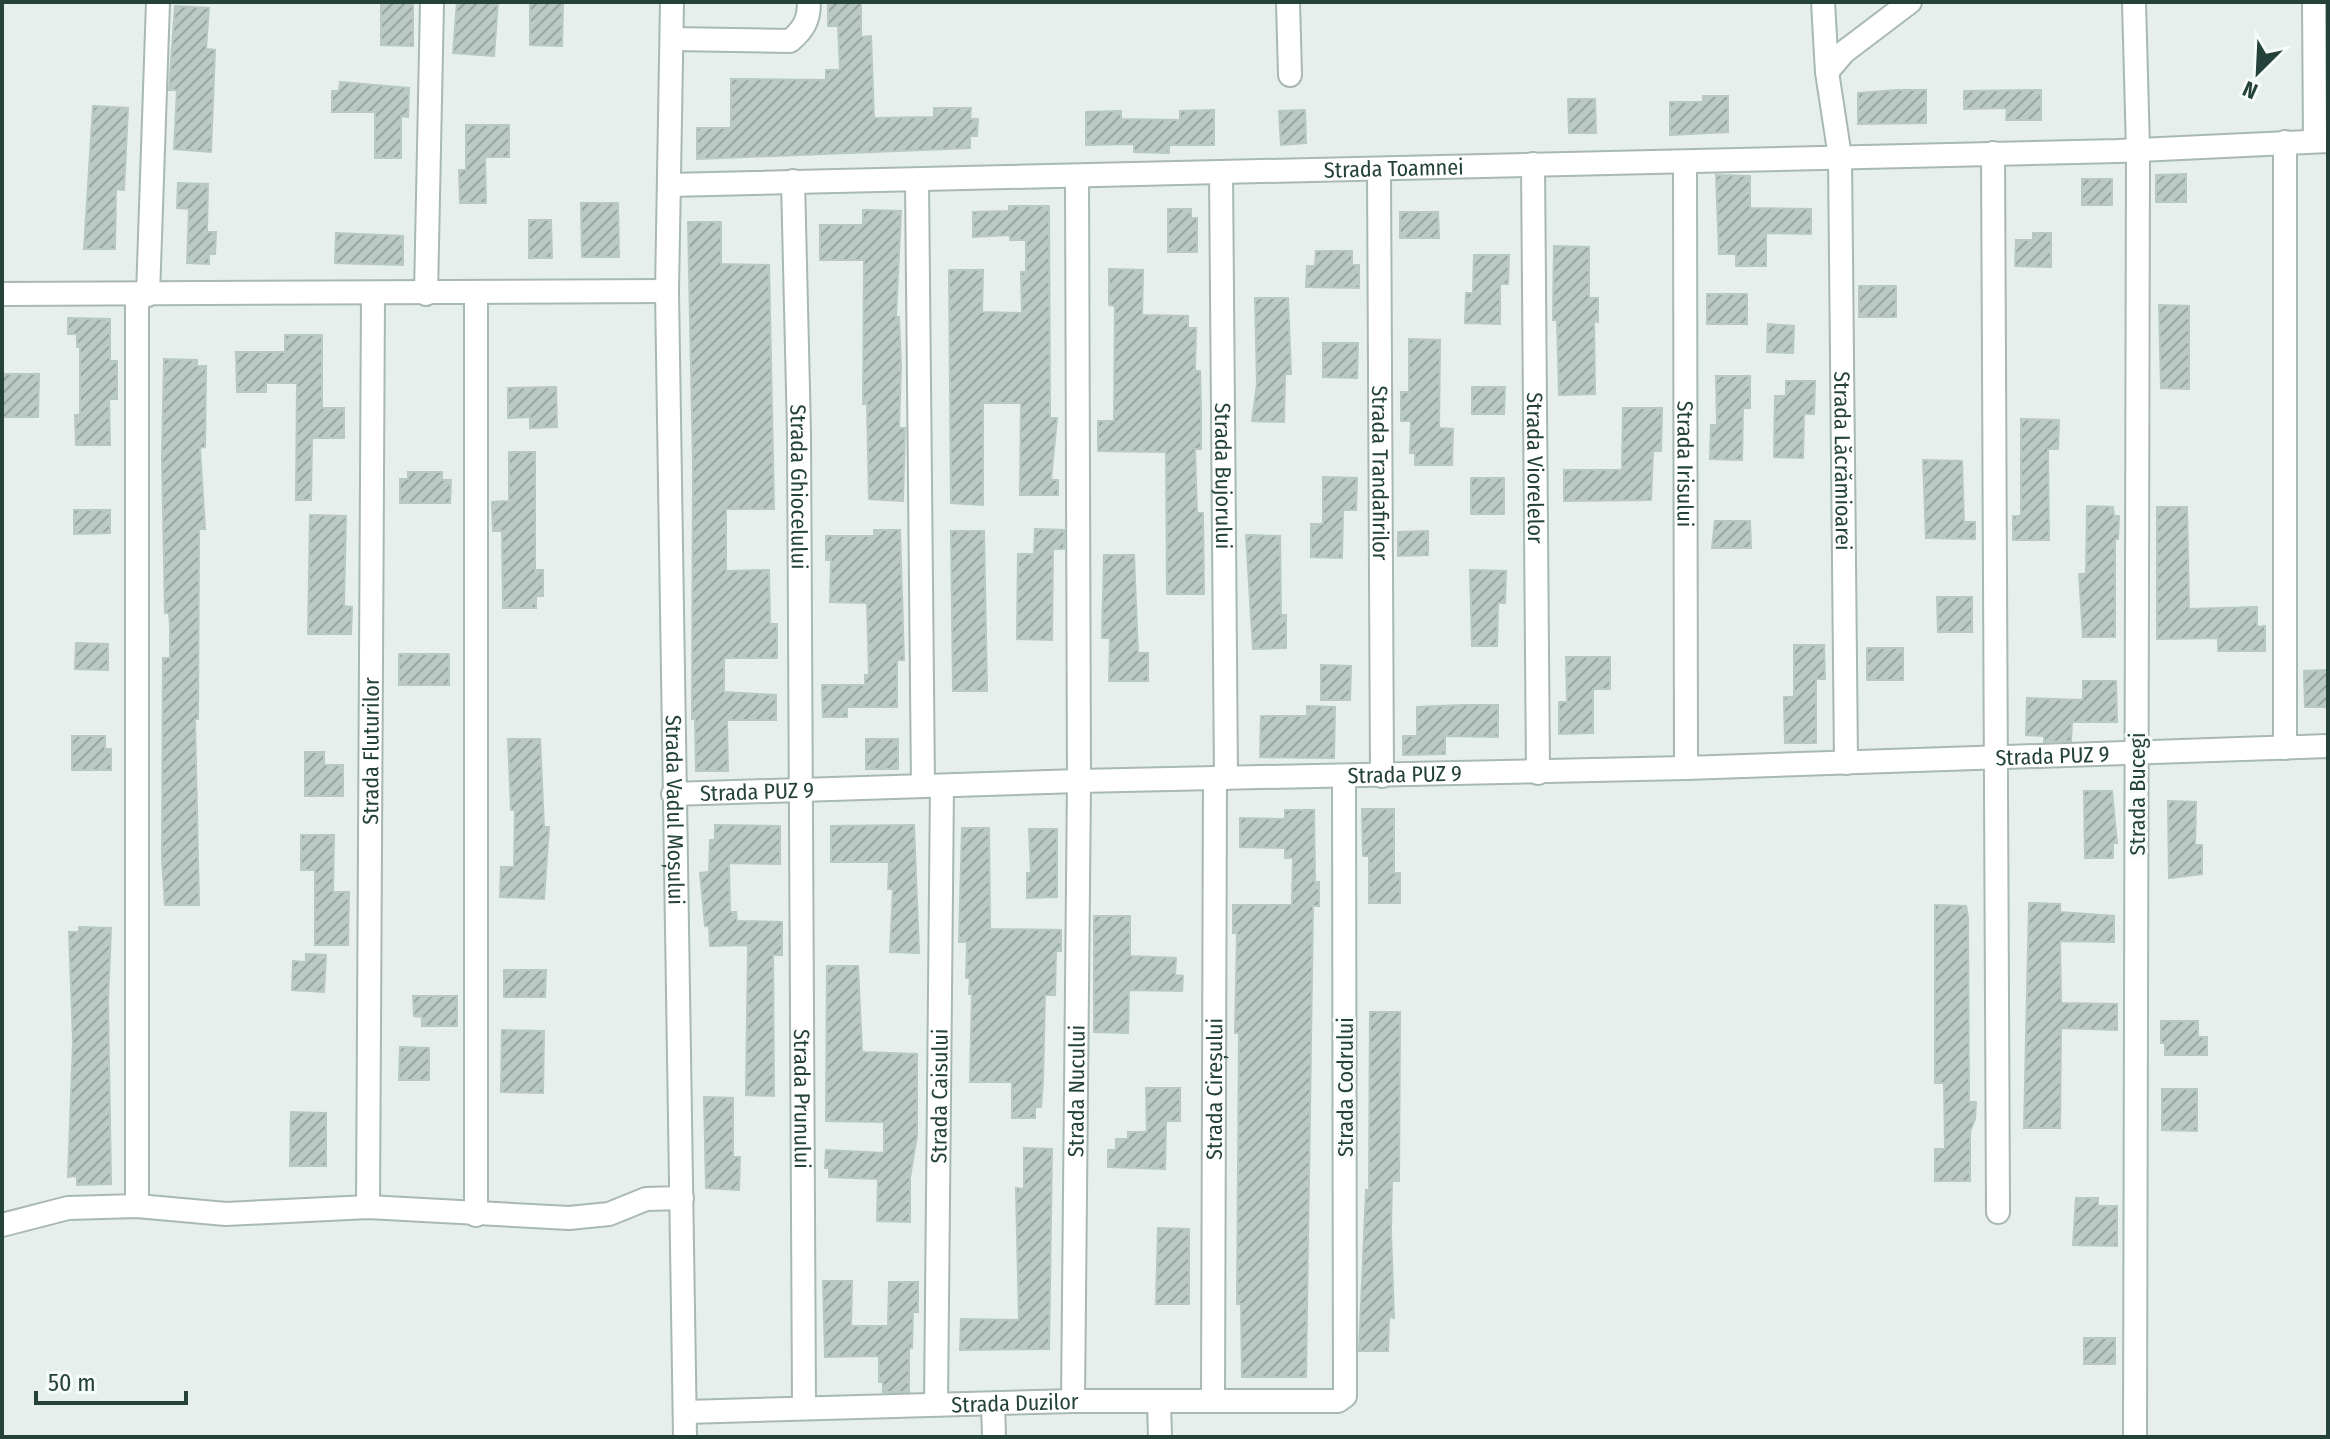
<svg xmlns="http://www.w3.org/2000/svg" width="2330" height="1439" font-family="'Fira Sans Condensed',sans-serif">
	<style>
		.building { fill: url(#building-hatch); stroke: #b8c9c2; stroke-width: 2 }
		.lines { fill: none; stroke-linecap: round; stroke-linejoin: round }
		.street-casing { stroke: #a8b8b2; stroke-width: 26 }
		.street { stroke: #fff; stroke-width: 22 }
		.labels { text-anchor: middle; stroke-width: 6; stroke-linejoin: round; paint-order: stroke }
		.street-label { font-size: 22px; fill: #24423a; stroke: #f7fbf9 }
	</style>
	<defs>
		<pattern id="building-hatch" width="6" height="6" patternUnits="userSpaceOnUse" patternTransform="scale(2)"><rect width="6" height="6" fill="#bbcac4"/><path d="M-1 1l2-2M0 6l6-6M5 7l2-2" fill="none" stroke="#98a6a0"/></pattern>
	</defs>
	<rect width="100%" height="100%" fill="#e6efeb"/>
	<path class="building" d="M381,2H413V46L381,45Z
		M457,2H498L494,56L453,53Z
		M530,2H563L562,46L530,45Z
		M828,2H861V37L871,36L874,118L934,117V108H971L970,119H978L977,136H970V148L697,159V128H731V79L826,80V70H840L838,26H828Z
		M175,6L209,8L206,49L215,50L211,152L174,149L177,90H169Z
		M340,82L409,88L408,117L401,116V158H375V112H332V91H339Z
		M1898,90H1926V123L1858,124V93Z
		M2041,90V120H2006L2007,108L1964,109V91Z
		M1703,96H1728V132L1670,135V102H1703Z
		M1568,99H1595L1596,133H1569Z
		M93,106L128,108L124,190L116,189L115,249H84Z
		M1214,110V145H1169V153L1134,152V144L1086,145V112L1121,111V119L1180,120V111Z
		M1305,110L1306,143L1281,145L1279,111Z
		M466,125H509V157H485L486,203H460L459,170H466Z
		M2186,174V202H2156V175Z
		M1716,175L1750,176V208L1811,209V234L1766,233V266H1736V254H1719Z
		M2082,179H2112V205H2082Z
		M178,183L208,184L207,232H216L215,254H209V264L187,263L189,209L177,208Z
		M581,203H618L619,257H582Z
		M1009,206H1049L1050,418H1057L1051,480H1058V495H1020L1021,403H983V505L951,503L949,270H983L982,312L1022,313L1021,272H1026V240H1010V235L973,237V212L1009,211Z
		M1168,209H1191V218H1197V252H1168Z
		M863,210L901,211L896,317H899L901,366L899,428H905L903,501L869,499L867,404H863L864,260H820V225H863Z
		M1400,212H1438L1439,238H1400Z
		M529,220H551L552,258H529Z
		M688,222H721V264L769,265L774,509H726V571L769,570L770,624H777V658H724V692L776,695V720H727L728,771H696L695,719H692L693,464Z
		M336,233L403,236V265L335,263Z
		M2033,233H2051V267L2015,266L2016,240H2033Z
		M1554,246L1589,247V298H1598V322L1594,321L1595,394L1559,395L1557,320H1553Z
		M1316,251H1352V265H1359V288L1306,287L1307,266H1315Z
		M1474,255H1509L1508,284H1500V324L1465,323L1466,293H1473Z
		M1109,269L1143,270L1142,315L1188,316V328H1196L1195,371H1200L1201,410V449H1195L1197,513H1203L1204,594H1167L1166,452L1098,451V421H1114L1115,306L1109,305Z
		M1859,286H1896V317H1859Z
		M1707,294H1747V324H1707Z
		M1255,298H1288L1291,374H1285L1284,422L1252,421L1257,384Z
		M2159,305L2189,306V389L2161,388Z
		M68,318L110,319V361H117V399H109L110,445H76L75,415H80V347H77V334H68Z
		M1768,324L1794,326L1793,353L1767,352Z
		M285,335H322V408H344V438H312L311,500H296L297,383H266V392H237L236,352H285Z
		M1409,339L1440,340L1439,428L1453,429L1452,465H1415V453H1410L1411,421H1401V392H1409Z
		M1323,343H1358L1357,378L1323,377Z
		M164,359L197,360V366H206L205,447L200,448L205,529H199V535L198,719H195L199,905H165L162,859L163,658H170V624L169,613H165L162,456Z
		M2,374H39L38,417H2Z
		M1716,376H1750V408H1743L1742,460L1710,459L1711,425H1717Z
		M1786,381H1815L1814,414H1804L1803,458L1774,457L1775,396H1786Z
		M556,387L557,427L530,428V417L508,418V388Z
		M1472,387H1505L1504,414H1472Z
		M1623,408H1662L1661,451H1653L1651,500L1564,501V470H1622Z
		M2021,419L2059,420L2058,449H2048L2049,540H2013V516H2021Z
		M509,452H535V570H543V596H536V608H503L502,531H493L492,502L509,501Z
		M1923,460L1962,461L1964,522H1975V539L1926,538Z
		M408,472H442V480H451L450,503H400V479H408Z
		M1323,477L1357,478L1356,510H1343L1342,558L1311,557V524H1323Z
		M1471,478H1504V514H1471Z
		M2087,506L2113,507L2114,516H2119L2118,539H2115V637H2083L2079,574H2086Z
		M2157,507H2187L2189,609L2257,607V627L2265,626V651H2218V638L2157,639Z
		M74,510H110V533L74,534Z
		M310,515L346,516L344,606L352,607L351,634H308Z
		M1715,521H1750L1751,548H1712Z
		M1035,529L1064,530V549H1053L1052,640L1017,639L1018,554H1034Z
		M874,530H900L904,660H897V707H847V717H823L822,685H865V675H869L867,603L830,602L831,560H826V536H874Z
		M951,531H984L987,691H953Z
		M1428,531V555L1398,556V532Z
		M1246,535L1280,536L1281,615H1286V648L1253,649Z
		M1104,555H1134L1138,653H1148V681H1109L1110,638H1102Z
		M1470,570L1506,571L1505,603H1498L1497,646H1472Z
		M1937,597H1972V632H1938Z
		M76,643L108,644V670L75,669Z
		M1794,645H1824L1825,679H1816V743H1785L1784,697H1794Z
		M1867,648H1903V680H1867Z
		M399,654H449V685H399Z
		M1566,657H1610V689H1593V733L1559,734V702H1567Z
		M1321,665L1351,666L1350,700H1321Z
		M2328,670V707H2305L2304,671Z
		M2083,681H2116L2117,722H2072L2071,741L2044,742V736L2026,735L2027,698L2083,700Z
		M1464,705H1498V737L1445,736V754L1403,755V736H1417V707Z
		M1307,706L1335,707L1334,758L1260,757L1261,716H1307Z
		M72,736H105V749H111V770H72Z
		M508,739H540L544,827H549L544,899L500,897L501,867H514L515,810H511Z
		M866,739H898V769H866Z
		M305,752H324V765H343V796H305Z
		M2084,791H2112L2117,843H2113V858H2085Z
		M2168,801L2196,802L2195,845H2202V874L2169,878Z
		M1362,809H1394V873H1400V903H1369V856H1363Z
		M1285,810H1314L1315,882H1319V906H1313L1306,1377H1242L1241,1304H1237L1239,1033H1235L1237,933H1233V905H1292L1293,858H1285V848L1240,847V818L1285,819Z
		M715,825L780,826V864L729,863L730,912H736L737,921L782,922V955H773L774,1096L746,1095L748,945L710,946L709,926H705L700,873L709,872L710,840H715Z
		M914,825L919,953L890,952L893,889H888L889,862H831V826Z
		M962,828H989L990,929L1061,930V951H1056L1055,995H1045L1043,1081L1041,1107H1035V1118H1012V1082H970L972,994H969L970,978H966L967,942H959Z
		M1029,829H1057V897L1027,898V873H1031Z
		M301,835H334L333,892H349L348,945H315V870H301Z
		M2029,903L2060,904V912L2114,916V942L2060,941L2061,1003L2117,1004V1030L2061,1028L2060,1128H2024Z
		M1935,905L1966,906L1968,917L1969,1102H1976L1975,1119L1970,1132V1181H1935V1149H1945L1944,1083H1935Z
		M1094,916H1130V956L1176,958L1175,975L1183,976L1182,991L1129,990L1128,1033L1094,1032Z
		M79,927L111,928L108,1002L111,1184L77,1185V1176L68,1177L73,1041L69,932H79Z
		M306,954L326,955L324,992L292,990L293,961L306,962Z
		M827,966H858L862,1052L917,1054V1136L910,1177V1222L877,1221L878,1179L829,1177V1168H825L826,1150L884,1153V1122L826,1121Z
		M504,970H546L545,997H504Z
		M413,996H457V1026H422V1017L414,1016Z
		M1370,1012H1400L1399,1181H1392L1391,1232L1394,1318L1389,1317L1388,1351H1359L1366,1190H1369Z
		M2161,1021H2198V1037H2207V1055H2165V1043H2161Z
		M502,1030L544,1031L543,1093L501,1092Z
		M400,1047L429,1048V1080H399Z
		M1146,1088H1180V1121H1166L1165,1169L1108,1167V1150H1116V1139H1128V1132H1147Z
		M2162,1089H2197V1131L2162,1130Z
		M704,1097L733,1098V1157H740L739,1190L706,1188Z
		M291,1112L326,1113V1166H290Z
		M1024,1148L1052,1149L1049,1349L960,1350L961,1319L1019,1320L1016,1188L1024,1189Z
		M2076,1198H2098V1206H2117V1246L2073,1245Z
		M1158,1228L1189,1229V1304H1156Z
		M823,1281H852L851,1326H888L889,1282H918V1312H913L912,1348H909V1392H883V1382H879V1356L825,1357Z
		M2084,1338H2115V1364H2084Z"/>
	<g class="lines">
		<defs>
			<g id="street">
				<path id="s1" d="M672,2L667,291L685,1437"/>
				<path d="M1288,2L1290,75"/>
				<path id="s2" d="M1823,2L1827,72L1840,157L1846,763"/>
				<path d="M2134,2L2138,150L2135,1437"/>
				<path d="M2314,2L2315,141"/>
				<path d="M673,39L790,41C804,29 809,20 809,2"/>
				<path d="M1827,72L1844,52L1910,2"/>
				<path d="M1993,153L1998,1212"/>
				<path id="s3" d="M1685,162L1686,768"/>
				<path id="s4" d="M1533,164L1538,773"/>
				<path id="s5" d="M1379,169L1382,776"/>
				<path id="s6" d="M1221,172L1226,778"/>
				<path id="s7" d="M793,181L799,432L804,1407"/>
				<path d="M917,181L923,786"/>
				<path id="s8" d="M670,185L2118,151L2328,141"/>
				<path d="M2,294L667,291"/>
				<path d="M426,294L432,2"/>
				<path d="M137,295V1206"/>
				<path d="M148,295L158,2"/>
				<path d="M2285,748V142"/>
				<path id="s9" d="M673,794L1079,781L1686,768L2328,746"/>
				<path id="s10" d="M368,1207L373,295"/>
				<path d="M476,1215V294"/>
				<path d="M2,1225L68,1208L137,1206L226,1214L368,1207L569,1218L609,1214L646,1199L682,1198"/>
				<path id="s11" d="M1073,1401L1079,781L1077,178"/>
				<path id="s12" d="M1213,1401L1215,778"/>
				<path d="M1159,1402L1160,1437"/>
				<path id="s13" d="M936,1404L942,786"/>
				<path d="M993,1404L994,1437"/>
				<path id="s14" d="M685,1412L1073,1401H1338L1345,1396L1344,778"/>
			</g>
		</defs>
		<use href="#street" class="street-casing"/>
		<use href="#street" class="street"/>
	</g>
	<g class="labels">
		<g class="street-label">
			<text dy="8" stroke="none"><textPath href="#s8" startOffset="724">Strada Toamnei</textPath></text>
			<text dy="8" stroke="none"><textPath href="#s2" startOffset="460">Strada Lăcrămioarei</textPath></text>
			<text dy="8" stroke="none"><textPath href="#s3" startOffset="302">Strada Irisului</textPath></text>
			<text dy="8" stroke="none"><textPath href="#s4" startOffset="304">Strada Viorelelor</textPath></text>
			<text dy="8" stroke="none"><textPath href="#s5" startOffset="304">Strada Trandafirilor</textPath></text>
			<text dy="8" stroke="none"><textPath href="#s6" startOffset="304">Strada Bujorului</textPath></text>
			<text dy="8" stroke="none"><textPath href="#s7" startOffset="306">Strada Ghiocelului</textPath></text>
			<text dy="8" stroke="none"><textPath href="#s10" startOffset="456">Strada Fluturilor</textPath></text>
			<text dy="8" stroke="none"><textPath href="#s9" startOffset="1380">Strada PUZ 9</textPath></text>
			<text dy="8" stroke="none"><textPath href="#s9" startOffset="732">Strada PUZ 9</textPath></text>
			<text dy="8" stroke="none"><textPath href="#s9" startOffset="84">Strada PUZ 9</textPath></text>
			<text transform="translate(2137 794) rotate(-90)" y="8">Strada Bucegi</text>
			<text dy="8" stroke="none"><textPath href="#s1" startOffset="808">Strada Vadul Moșului</textPath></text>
			<text transform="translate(1345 1087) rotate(-90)" y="8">Strada Codrului</text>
			<text dy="8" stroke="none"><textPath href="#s12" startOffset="312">Strada Cireșului</textPath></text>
			<text dy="8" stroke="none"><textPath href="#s11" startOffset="310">Strada Nucului</textPath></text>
			<text dy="8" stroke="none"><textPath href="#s13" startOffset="308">Strada Caisului</textPath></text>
			<text dy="8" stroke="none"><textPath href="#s7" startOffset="918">Strada Prunului</textPath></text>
			<text dy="8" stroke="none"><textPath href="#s14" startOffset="330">Strada Duzilor</textPath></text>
		</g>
	</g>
	<rect width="2330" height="1439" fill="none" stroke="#24423a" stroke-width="8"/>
	<g transform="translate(2258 72) rotate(204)" stroke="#f7fbf9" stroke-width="6" paint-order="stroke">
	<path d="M0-6L14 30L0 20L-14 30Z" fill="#24423a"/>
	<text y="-12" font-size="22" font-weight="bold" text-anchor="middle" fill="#24423a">N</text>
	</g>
	<path d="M36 1391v12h150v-12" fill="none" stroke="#24423a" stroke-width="4"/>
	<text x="48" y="1391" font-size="24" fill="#24423a" stroke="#f7fbf9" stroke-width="6" paint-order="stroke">50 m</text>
</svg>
